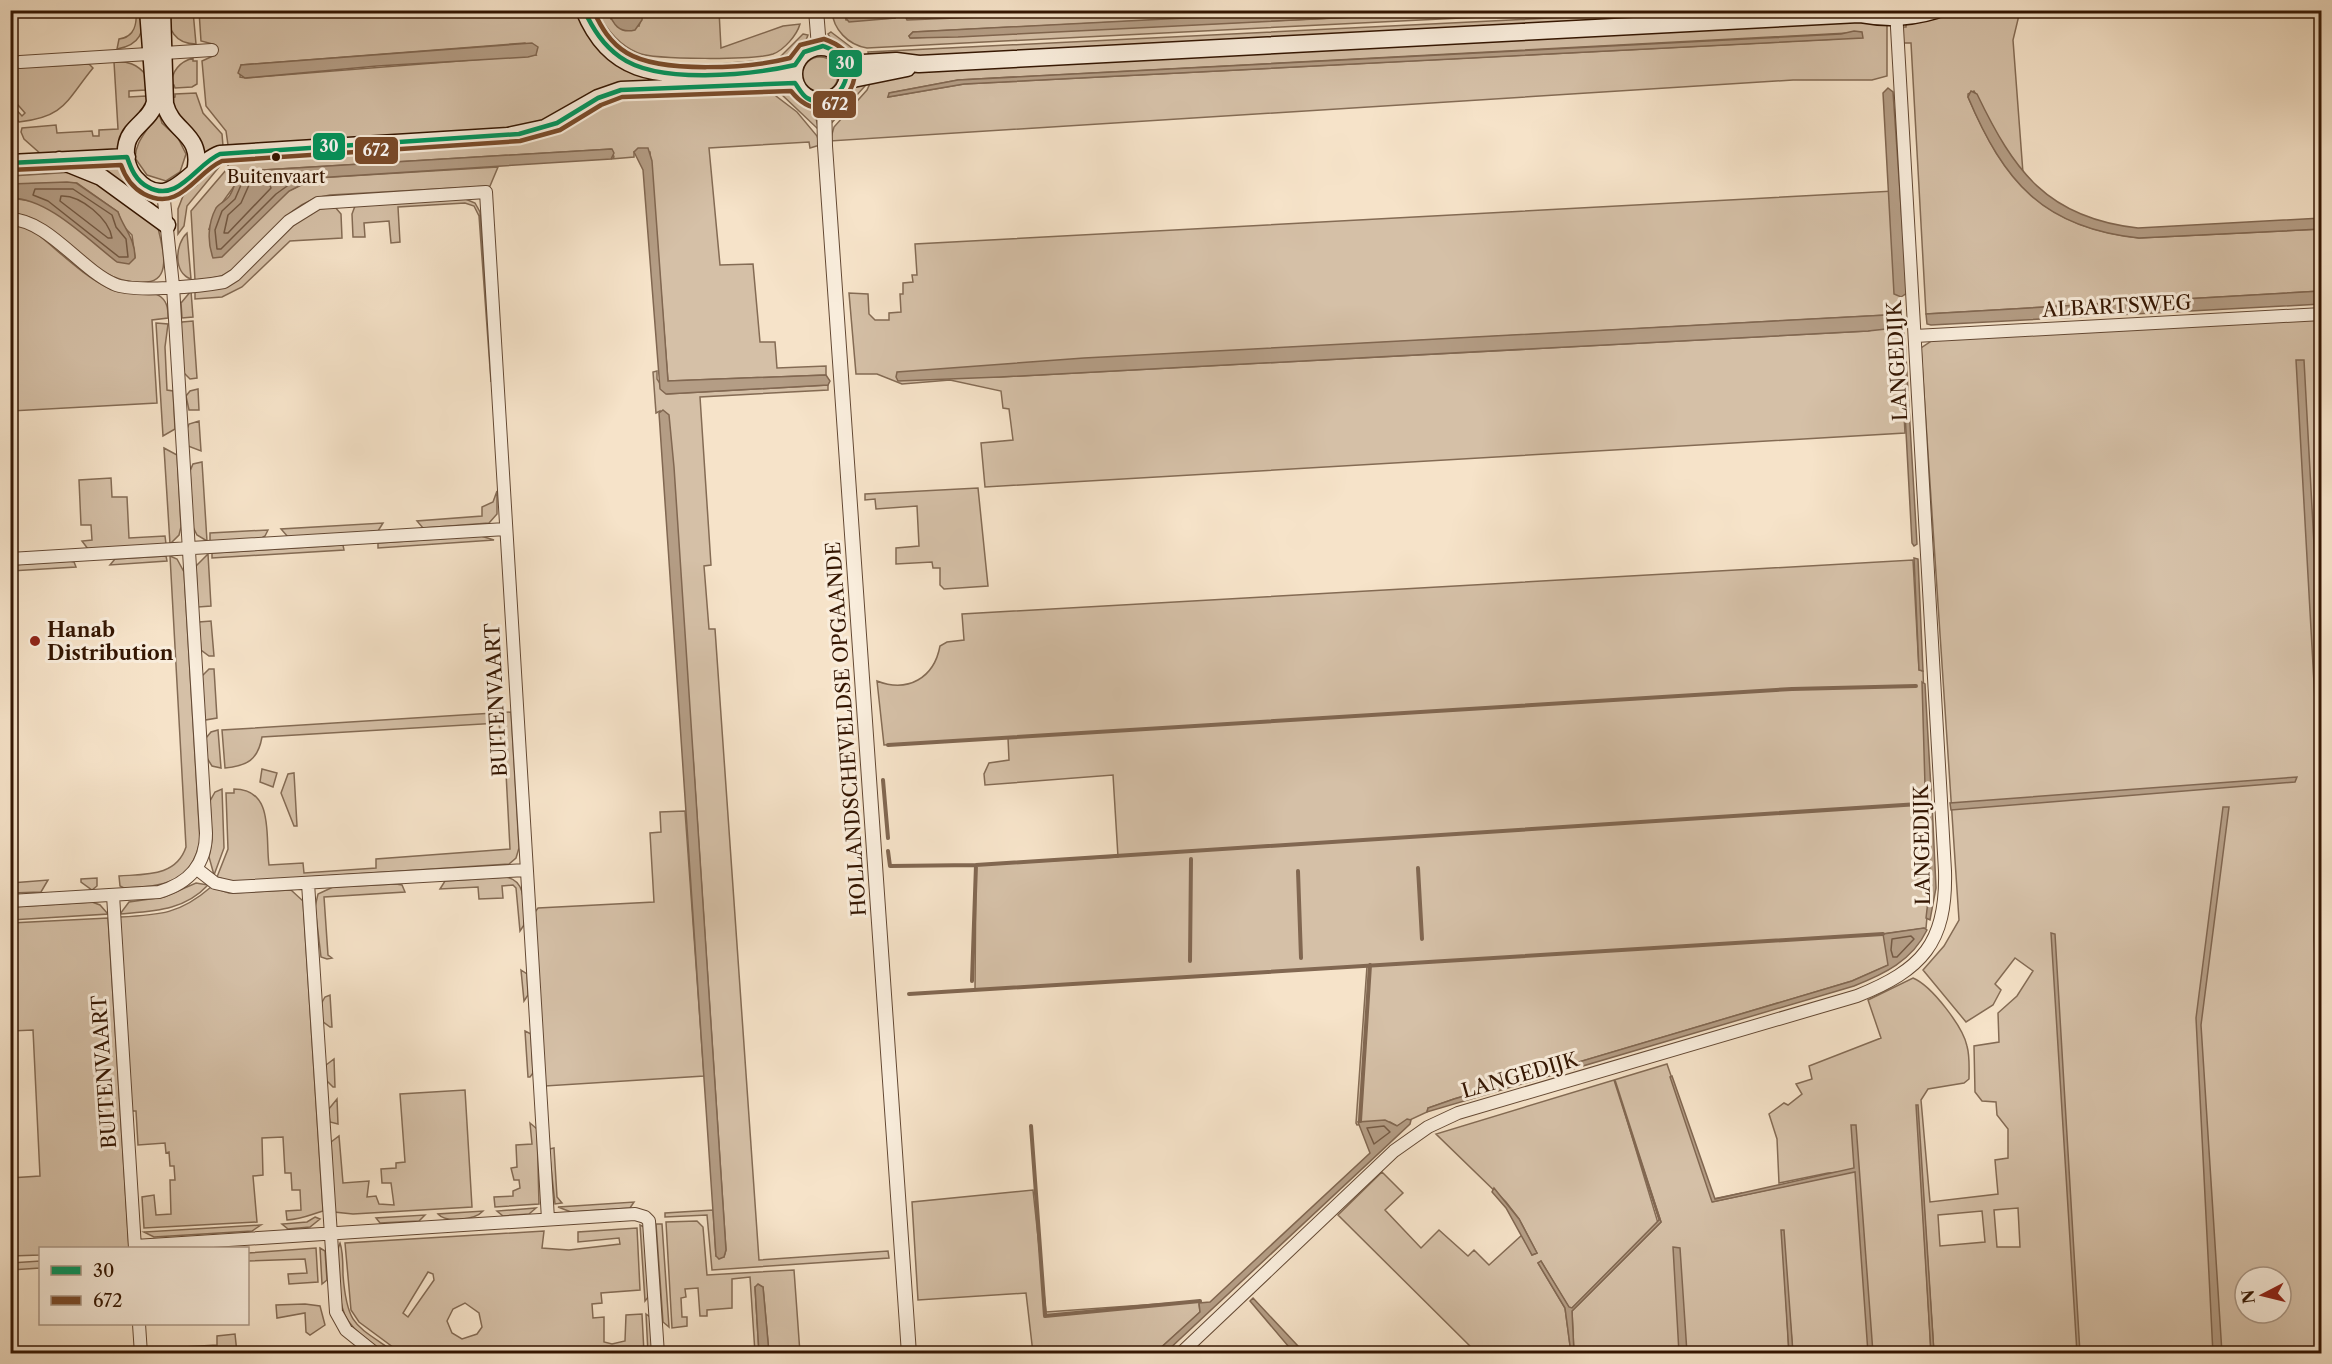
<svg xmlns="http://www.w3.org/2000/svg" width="2332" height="1364" font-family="'Libre Caslon Text',serif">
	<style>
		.green { fill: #d5c0a7; stroke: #846b54; stroke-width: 1.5; fill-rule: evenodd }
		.water { fill: #b49d85; stroke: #816751; stroke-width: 1.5 }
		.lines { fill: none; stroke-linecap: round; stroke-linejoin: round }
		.shore { stroke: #745a44; stroke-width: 1.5 }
		.stream { stroke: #816751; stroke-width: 4 }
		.minor-casing { stroke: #644934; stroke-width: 14 }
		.tertiary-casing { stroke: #644934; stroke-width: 16 }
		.secondary-casing { stroke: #341602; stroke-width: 19 }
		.minor { stroke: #f9eddc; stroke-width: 12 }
		.tertiary { stroke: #f9eddc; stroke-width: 14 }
		.secondary { stroke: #f9eddc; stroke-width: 16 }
		.bus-1-casing { stroke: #f9eddc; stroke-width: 9 }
		.bus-2-casing { stroke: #f9eddc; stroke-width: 9 }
		.bus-1 { stroke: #00965e; stroke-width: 4.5 }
		.bus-2 { stroke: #7a4b2a; stroke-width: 4.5 }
		.bus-dot { fill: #341602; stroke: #f9eddc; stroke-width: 2 }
		.poi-dot { fill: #8f2418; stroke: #f9eddc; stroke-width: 2 }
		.labels { text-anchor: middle; stroke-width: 6; stroke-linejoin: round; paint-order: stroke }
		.bus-label { font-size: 18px; fill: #341602; stroke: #f9eddc }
		.street-label { font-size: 20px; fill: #341602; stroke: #f9eddc }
		.poi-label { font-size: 20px; font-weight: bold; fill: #341602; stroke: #f9eddc; text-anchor: start }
		.line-badge { stroke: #f9eddc; stroke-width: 2 }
		.badge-label { font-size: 16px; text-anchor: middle; font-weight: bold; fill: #fff }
	</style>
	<rect width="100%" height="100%" fill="#f6e3c9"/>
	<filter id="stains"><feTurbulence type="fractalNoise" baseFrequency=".00333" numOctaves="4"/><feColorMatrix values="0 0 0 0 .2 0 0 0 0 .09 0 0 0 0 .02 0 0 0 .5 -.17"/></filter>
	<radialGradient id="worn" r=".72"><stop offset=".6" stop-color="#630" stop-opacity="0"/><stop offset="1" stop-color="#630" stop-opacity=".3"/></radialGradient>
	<path class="green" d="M895,10H1014L1011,11L1033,14V10L1340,11L913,32L909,36L911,38L1477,11H1598L867,48C848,45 833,29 832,11H844L846,20L895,18Z
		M136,11H145C143,32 141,45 117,49L119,39C135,37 137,24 136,11Z
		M166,11H193L196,44C174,44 169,29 166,11Z
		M199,11H579L584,23L657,78L656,83L519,130L228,145L226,131L206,106L202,61L213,56V44L201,41ZM525,43L536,55L246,78L240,77L241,65Z
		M597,11H608L611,19L639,26L643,11H719L721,48L783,26L800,24C797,35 784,50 773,54C755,60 655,60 638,53C619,45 606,29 597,11Z
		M1692,11H1805L922,57L869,58L868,52Z
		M1991,11H2020L2013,40L2023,173L2001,142L1974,91L1968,94V97C2004,181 2044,228 2139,238L2321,229V291L1926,314L1911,43H1902L1901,27H1906V22Z
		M1839,22L1887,23V76L1872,80H1793L830,141L834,127L867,90L872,79L939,69ZM1848,33L1838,39L964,84L888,97L890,93L958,80Z
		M831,32L860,54L858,59C845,57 834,45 828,34Z
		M803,34L808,35C804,48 792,59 780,64L777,60Z
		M605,35C616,44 625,54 639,59C676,72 729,62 768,60V65L658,69L609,44Z
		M802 75a18 18 0 1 1 36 0a18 18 0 1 1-36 0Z
		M193,58V61H197V84L192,87L175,88L174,85H171C172,71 179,62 193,58Z
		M114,62C128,61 137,64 146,75V90L129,91V97L146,96L150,99L120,151L42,155L24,139L21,132L22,128L56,125L57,133L92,131L93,136H99V130L118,129Z
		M89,64L93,68C66,101 65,117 19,122L11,111V104L22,116L25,113L11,97V68Z
		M857,83H865V86L828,127L832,108Z
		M774,90L776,96L797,112L817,136L820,145L810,148L809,142L709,148L720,265L753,264L760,342H775L777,368L826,366V375L668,381L650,152H634V157L611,159L614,157L611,149L244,171C232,192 216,206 209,229L271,208L289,191L315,178L498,167L490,186L330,195C281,201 265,252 227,274C217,279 205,279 195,280L191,211L226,170L230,161L508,140L615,96Z
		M789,90L814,111L819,130L778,91Z
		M196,93L203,113L222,134L223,146L201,159L178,119L172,98L175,97V94Z
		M157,107L162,123L178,138L186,154L180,172L166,181L147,175L135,158C136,136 154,128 157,107Z
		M224,161L187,206L184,226L178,234V209L183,196L197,185L209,166Z
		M94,165L117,167L155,206L151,208Z
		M74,172L83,173L158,228C162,245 173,280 147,282C101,287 73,243 37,221C29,216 20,214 11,214V198L37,202L135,257L132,235L122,225L118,212L77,183L11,184V176Z
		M1894,191L1903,323L1904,338L1900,340L1905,433L985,487L981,443L1013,440L1009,409L1003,408L1001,391L950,380L902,384L877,374H856L849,293L868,294L869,314L875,320H889V313L901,312L900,294H903V283L913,282L912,275H917L915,244ZM1887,315L1900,319V323L1868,331L1000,377H950L1249,350Z
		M463,198L475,203L480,212L491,382L479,216L474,206L465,203L398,207L400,242L391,243L389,221L364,223L365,237H353L352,214L355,206Z
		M335,207L341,214L342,238L290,241L242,287L222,297L195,299V291L243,275L298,221L313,210Z
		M11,225L22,226L36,233C59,251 84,277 111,289C126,297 148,287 161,297C168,303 168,310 168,318L152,320L157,403L11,411Z
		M187,233L191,279C173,273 175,244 187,233Z
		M191,291L193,317L182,318L181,303Z
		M2321,319V1353H1934L1917,1105L1931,1353H1793L1782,1230L1789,1353H1574L1572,1311L1661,1222L1615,1080L1658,1223L1572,1308H1569L1541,1261L1538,1263L1565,1308L1571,1353H1477L1338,1215L1382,1172L1403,1193L1385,1210L1421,1248L1439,1230L1468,1256L1474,1250L1489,1265L1522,1235L1532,1255L1537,1253L1519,1219L1506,1202L1436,1134L1667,1064L1713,1199L1742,1193L1712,1202L1855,1171L1828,1173L1779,1183L1777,1139L1769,1114L1784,1103L1788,1105L1802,1094L1796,1084L1812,1079L1809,1066L1881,1038L1868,1000L1913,978C1932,986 1963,1027 1967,1046C1970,1057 1969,1068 1969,1079L1964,1083L1928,1089L1921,1100L1930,1202L1998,1194L1995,1160L2008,1158V1129L1997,1115L1996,1102L1982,1101L1975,1092L1974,1046L1999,1042L1998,1013L2017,996L2033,971L2015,958L1995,984L2001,990L1993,1005L1966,1022L1923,970L1944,946L1959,920L1921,348L1933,340ZM2018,1208L2020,1247H1997L1994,1210ZM1982,1211L1985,1242L1940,1246L1938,1215ZM2245,1277H2281V1313H2245Z
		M193,321L197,378L190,379L183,372L181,324L182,322Z
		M156,323L168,324L165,347L167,390L173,391L175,429L163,436Z
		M657,371V379L667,394L828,385V390L700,397L711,565L704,566L709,629H715L759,1260L888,1251L889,1258L712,1270L707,1215L665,1217V1213L713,1210L716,1256L724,1257L726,1250L693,757L660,411L656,413L653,372Z
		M198,389L199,410H189L186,396L190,391Z
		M199,421L201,451L188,446L187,429L189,424Z
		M164,448L177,455L181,527L179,535L170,544Z
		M202,462L207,541L197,535L193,527L190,471L193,464Z
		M111,478L112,497H127L129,538L165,536L166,544L88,549L82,541L92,540L91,525H81L79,480Z
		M978,488L988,586L944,589L940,585V568H933L932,562L896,564V548L919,546L917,506L876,509L875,499L865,500V494Z
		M497,491V514L489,523L423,528L417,521L482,516V507L493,502Z
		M383,523L378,531L288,537L281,529Z
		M268,530L265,536L260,539L210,542V533Z
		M481,536L494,540L378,548V543Z
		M340,545H343L344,550L212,558V553Z
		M208,554L211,606L198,607L196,566Z
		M166,556L167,561L110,565L115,559Z
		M170,556L177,559L184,572L200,841C191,885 162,886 124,888L120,886L119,876C145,874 176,877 186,847Z
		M1913,560L1919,670L1923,671L1927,789H1931V801L1926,803L1930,884L1926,928L1884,934L1889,965L1852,981L1454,1099L1428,1108L1427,1112L1397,1126L1390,1122L1357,1125L1356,1123L1367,966L975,990L976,865L1118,857L1113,775L985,785L984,774L989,763L1009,760L1008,738L884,745L877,681C908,693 934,678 940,646L947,642L964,640L962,614Z
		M69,561L74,562L76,567L11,571V565Z
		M211,621L214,656H209L201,650L199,622Z
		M209,669H214L217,718L205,720L202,676Z
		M511,712L519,848L516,858L509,864L232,882L217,877L228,849L226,793H234V789C275,789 265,837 269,865L303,863L304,873L376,868V859L510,849L505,754L502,753L499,723L262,737C258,760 247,766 225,768L222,730Z
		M218,730L221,768L212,766L207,758L206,738L211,732Z
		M262,769L277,773L273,787L260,782Z
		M294,773L297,826H294L281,793L288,774Z
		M222,789L224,848L214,875L209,857L212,840L210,801L215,792Z
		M685,811L704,1076L545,1086L535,912L538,908L654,902L650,833L661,832L660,812Z
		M506,877C528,881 523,907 524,925L520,931L516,888L513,885L502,886L503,898L479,899L478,887L440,889L445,881Z
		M97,878V886L92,890L81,882V879Z
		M48,880L41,892L11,893V883Z
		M196,883L208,885C184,911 153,911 120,914L129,902L164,897Z
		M396,884L402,885L405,892L324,897L328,955L332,958L327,959L321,957L315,907L318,894L333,887Z
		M211,887L229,893L291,890L303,901L323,1211C309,1215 303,1219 287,1220L286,1211L301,1210L300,1190H292L291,1173H285L283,1137L262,1138L263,1175L253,1176L257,1222L144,1228L142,1197L154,1195L156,1215L171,1214L170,1180H175L174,1166H170L169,1152L166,1153L165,1143L138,1145L136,1111H132L120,917C160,915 180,914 211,887Z
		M92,902L100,905L108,914L11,920V907Z
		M108,918L129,1248H40V1255L11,1256L10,1178L40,1176L33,1030L11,1031V923Z
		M521,970L527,974L528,995L524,1001Z
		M330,995L332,1027H330L322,1021L321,1004L325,997Z
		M525,1031L531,1034L533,1073L530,1077H528Z
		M334,1059L335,1087H333L326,1080V1065Z
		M465,1090L472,1207L353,1214L334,1212L331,1142L339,1136L343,1183L369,1181L367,1197L376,1196L379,1204L394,1205L391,1183H382L381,1169L396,1168V1163L405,1162L400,1094Z
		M337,1099L338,1124L330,1122L328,1110Z
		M530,1123L537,1129L539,1204L495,1207L494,1197L513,1196V1191L520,1188L519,1180H514L511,1168L517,1167L516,1145L532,1144Z
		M554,1148L557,1197L562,1203L555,1204L549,1149Z
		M1033,1190L1046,1312L1200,1301L1202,1303L1199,1304L1200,1312L1155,1353H1033L1026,1293L918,1300L912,1202Z
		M634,1202L630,1208L571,1212L558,1207Z
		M536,1208L529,1214L503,1216L497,1211Z
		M483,1211C475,1220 446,1223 438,1214Z
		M425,1215L419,1221L380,1223L376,1218Z
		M315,1217L320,1219L310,1227L288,1229L282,1224L307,1222Z
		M697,1221L703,1227L707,1275L794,1270L800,1353H769L763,1287H755L759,1353H755L750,1277L732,1279V1308L707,1310V1316H700L698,1288L685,1289L686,1297L681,1298L682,1317H687V1326L672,1328L666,1222Z
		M656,1224H662L669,1327L663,1322Z
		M261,1225L252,1231L154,1237L144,1232Z
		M640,1225L644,1227L649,1296L645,1301Z
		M637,1228L640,1290L601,1293L602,1303L592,1304L593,1318L604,1317V1342L612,1344L625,1341L626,1315L642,1314L644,1353H401L359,1322L351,1310L345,1243L544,1231L542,1248L569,1250L620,1244L619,1238L578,1242V1232ZM428,1272L433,1274L434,1280L408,1317L403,1313ZM465,1303L479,1313L482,1327L477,1334L462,1339L452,1333L447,1321L453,1309Z
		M340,1243C343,1251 343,1265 343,1275C347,1327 356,1325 396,1353C385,1353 380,1349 371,1343C341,1321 341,1310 338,1275C338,1264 335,1254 340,1243Z
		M316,1248L318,1282L289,1284L288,1274L307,1273L305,1259L248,1261V1253Z
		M320,1248L325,1251L327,1280L322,1284Z
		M40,1261V1268L11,1270V1263Z
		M305,1304L320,1306L325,1325L310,1335L306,1332L305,1313L277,1318L276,1305Z
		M646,1314L650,1317L654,1353H648Z
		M235,1334L237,1353H184V1347L217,1345V1336Z"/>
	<path class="water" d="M1033,10V15L907,20L906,18L932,16L943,11L955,15Z
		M1340,10L1477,11L958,37L910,38L909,36L913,32Z
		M608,11H643L642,20L635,30C619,34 613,24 608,11Z
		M844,11H895V18L849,22L845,17Z
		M1854,31L1862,32L1863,38L964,84L888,97L889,93L958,80L1841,34Z
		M532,43L538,47L536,55L528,57L377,66L245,78L238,73L241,65Z
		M1888,88L1893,92L1907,293L1901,297L1894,294L1883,93Z
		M1971,91L1977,94C2014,171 2047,218 2138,228L2321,218V229L2139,238C2043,228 2004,182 1968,97Z
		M638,148H648L652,161L668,381L826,375L830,381L828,385L666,394L660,389L643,170L634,152Z
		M612,149L614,153L611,159L315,178L289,191L222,257L213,258C207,242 208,223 216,208C219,203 227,201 230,195C235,187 235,178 244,171Z
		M67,182L76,183L118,212C124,229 135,238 135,258L129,264L117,262C88,240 48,198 11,198V184Z
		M2321,291V304L1931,325L1927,324L1926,314Z
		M1887,315L1900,319V323L1895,324V328L1868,331L1000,377L898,381L896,377L897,372L1084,358Z
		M1901,339H1905L1917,544L1914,546L1912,543Z
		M2296,360H2304L2321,674L2322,752L2318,755Z
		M663,410L669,415L674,467L726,1250L724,1257L719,1259L716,1256L659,413Z
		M1914,558L1918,559L1923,671L1919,670Z
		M1922,682L1925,684L1931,789L1925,786Z
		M2297,777L2295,782L1951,810L1950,803Z
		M1928,800L1932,802L1936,888L1930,920L1926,918L1930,884Z
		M2223,807H2229L2201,1025L2222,1353L2213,1354L2196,1018Z
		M2316,808H2322L2321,1086L2314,938Z
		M1924,928L1927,930C1912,961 1884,974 1854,986L1427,1112L1428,1108L1454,1099L1852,981L1888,965L1883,934Z
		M2051,933L2055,934L2080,1353H2077Z
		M1672,1076L1715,1199L1854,1168L1851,1125H1856L1873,1353H1868L1855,1172L1712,1202L1670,1077Z
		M1614,1080L1661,1222L1572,1311L1574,1353H1571L1565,1308L1538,1263L1541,1261L1569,1307L1572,1308L1659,1220Z
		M1916,1105H1918L1934,1353H1931Z
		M1407,1119L1411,1120L1410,1124L1165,1353H1155L1200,1312L1199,1303L1210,1302L1370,1153L1358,1122L1385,1120L1397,1126Z
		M1494,1188L1519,1219L1537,1253L1532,1255L1506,1208L1492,1192Z
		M1781,1230H1784L1793,1353H1789Z
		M1673,1247L1680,1248L1687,1353H1679Z
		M758,1284L763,1287L769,1353H759L755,1287Z
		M1253,1298L1298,1346L1304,1353H1294L1250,1301Z"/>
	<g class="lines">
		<path class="shore" d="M1291,10L1294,14L1362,10
			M294,174L297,179L276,194L221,249H217L215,230L222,211L235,199L244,178Z
			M269,183L271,188L228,233H224L228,215L241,203L249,185Z
			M35,189H73L112,215L116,227L126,239L128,257H119L48,201L33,195Z
			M61,196C81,195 109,219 112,238H108L60,201Z
			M2322,626L2317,630L2322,704
			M2322,848V963
			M1911,936L1914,939L1897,957H1893L1891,950L1892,939Z
			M1384,1126L1390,1132L1374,1144L1367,1128Z"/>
		<path class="stream" d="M888,745L1792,689L1916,686
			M883,780L888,838
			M888,851L890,866L976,865
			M1418,868L1422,939
			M1298,871L1301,958
			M1190,961L1191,859
			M972,981L976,865L1919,804
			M909,994L1883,934
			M1360,1121L1370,965
			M1031,1126L1045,1316L1200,1301"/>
		<defs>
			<path id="minor" d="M20,62L212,50
				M10,219C48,220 80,269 114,284C133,293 202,286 224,282L235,275L289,221L318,203L486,192L548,1219
				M1915,336L2322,314
				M10,559L506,529
				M197,869L215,883L233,887L526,870
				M308,883L336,1312L346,1330L376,1354
				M113,895L135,1248
				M10,901L159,892C189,883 206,865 206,833L173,286L163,191
				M135,1246L635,1214L645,1217L649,1221L658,1354
				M139,1324L141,1354
				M1180,1354L1394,1151L1428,1127L1458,1113L1857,996C1922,970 1947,943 1945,871L1896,10"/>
			<path id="tertiary" d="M816,10L819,47
				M824,101L825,146L909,1354"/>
			<path id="secondary" d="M148,10L155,102C151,120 131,126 127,143C124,155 127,169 135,178C169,217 192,164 220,154L508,136L545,128L598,98L621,90L795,83
				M162,10L165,104C172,133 204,133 195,172
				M584,10C610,74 656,76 717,73C743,72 769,72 795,65
				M794 74a27 27 0 1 1 54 0a27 27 0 1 1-54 0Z
				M846,64L896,61L919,64L1859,14C1886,19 1910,18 1936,10
				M848,80L907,68
				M59,160L101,177L167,225
				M10,163L127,157"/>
		</defs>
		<use href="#minor" class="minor-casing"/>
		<use href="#tertiary" class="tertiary-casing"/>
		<use href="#secondary" class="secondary-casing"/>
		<use href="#minor" class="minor"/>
		<use href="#tertiary" class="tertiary"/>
		<use href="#secondary" class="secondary"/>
		<defs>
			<path id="bus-1" d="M10,163L127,157C131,169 136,181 148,187C178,204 196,164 220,154L519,134L557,123L598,98L621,90L795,83C798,87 802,95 807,98C832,114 860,75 840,55C836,51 828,48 823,46L804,52L795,65C751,75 658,85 620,57C603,45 593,29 584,10"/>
			<path id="bus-2" d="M10,170L121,165C125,177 133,188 144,194C180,213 195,173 222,161L520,141L560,130L601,105L622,97L791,91C832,143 891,62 824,39L800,45L790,58C751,68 662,74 627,53C610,43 601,27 593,10"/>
		</defs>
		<use href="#bus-1" class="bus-1-casing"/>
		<use href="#bus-2" class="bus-2-casing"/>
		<use href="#bus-1" class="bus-1"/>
		<use href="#bus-2" class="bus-2"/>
	</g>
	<circle class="bus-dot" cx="276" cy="157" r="5"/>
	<circle class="poi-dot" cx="35" cy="641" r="6"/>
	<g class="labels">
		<g class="bus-label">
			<text x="276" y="183">Buitenvaart</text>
		</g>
		<g class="street-label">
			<text transform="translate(2117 306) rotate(-3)" y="7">ALBARTSWEG</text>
			<text transform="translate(1897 361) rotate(-93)" y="7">LANGEDIJK</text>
			<text transform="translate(496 700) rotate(-93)" y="7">BUITENVAART</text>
			<text transform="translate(846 729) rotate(-94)" y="7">HOLLANDSCHEVELDSE OPGAANDE</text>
			<text transform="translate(1922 845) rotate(-91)" y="7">LANGEDIJK</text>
			<text transform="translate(104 1072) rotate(-94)" y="7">BUITENVAART</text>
			<text transform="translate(1520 1075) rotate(-16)" y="7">LANGEDIJK</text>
		</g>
		<g class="poi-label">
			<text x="47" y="637">Hanab<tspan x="47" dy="23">Distribution</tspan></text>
		</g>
	</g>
	<g class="line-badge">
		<rect x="828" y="49" width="35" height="29" rx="6" fill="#00965e"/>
		<rect x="812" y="90" width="45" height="29" rx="6" fill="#7a4b2a"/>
		<rect x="312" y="132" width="34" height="29" rx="6" fill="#00965e"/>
		<rect x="354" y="136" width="45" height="29" rx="6" fill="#7a4b2a"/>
	</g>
	<g class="badge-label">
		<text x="845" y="69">30</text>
		<text x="835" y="110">672</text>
		<text x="329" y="152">30</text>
		<text x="376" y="156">672</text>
	</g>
	<rect width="2332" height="1364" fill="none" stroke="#f6e3c9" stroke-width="36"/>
	<rect x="12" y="12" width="2308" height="1340" fill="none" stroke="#341602" stroke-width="3"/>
	<rect x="18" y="18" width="2296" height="1328" fill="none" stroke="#341602" stroke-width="1.5"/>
	<rect x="39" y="1247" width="210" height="78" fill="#f9eddc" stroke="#aa9785" stroke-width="1.5"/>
	<rect x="51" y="1266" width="30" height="9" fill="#00965e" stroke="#aa9785" stroke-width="1.5"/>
	<text x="93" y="1277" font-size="18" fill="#341602">30</text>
	<rect x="51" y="1296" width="30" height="9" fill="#7a4b2a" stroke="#aa9785" stroke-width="1.5"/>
	<text x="93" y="1307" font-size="18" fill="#341602">672</text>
	<g transform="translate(2263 1295) rotate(263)"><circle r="28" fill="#f9eddc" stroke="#aa9785" stroke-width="1.5"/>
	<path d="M0-4.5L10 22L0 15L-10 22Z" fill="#8f2418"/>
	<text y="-9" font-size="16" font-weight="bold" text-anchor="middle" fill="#341602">N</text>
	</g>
	<rect width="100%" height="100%" filter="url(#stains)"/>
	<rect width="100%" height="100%" fill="url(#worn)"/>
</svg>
